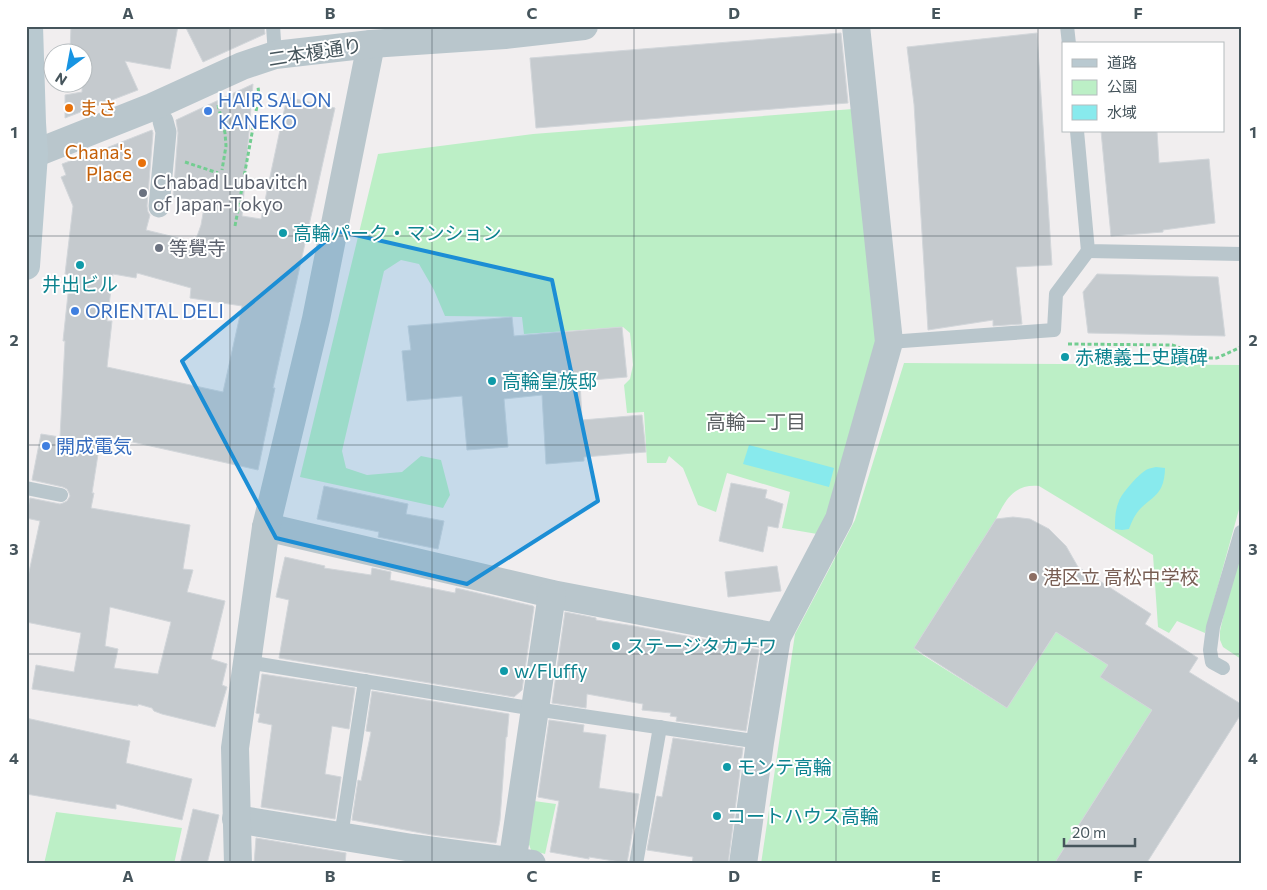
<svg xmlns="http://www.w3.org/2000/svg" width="1267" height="890" font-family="Commissioner,'Noto Sans JP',sans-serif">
<rect width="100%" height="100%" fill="#f1eeef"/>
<g fill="#bcefc6">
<path d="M853,109l31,231 -61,195 -41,-7 8,-36 -63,-19 -11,39 -18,-7 -15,-37 -14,-12 -3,7h-19l-3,-51 -17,1 -3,-28 6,-6 3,-14 -3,-32 -7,-6 -99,7 -2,-17 -77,-1 -11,-26 -15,-26 -18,-4 -17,11 -42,180 4,17 21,7 35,-3 19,-16 20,4 9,35 -7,13 -143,-31 78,-323 155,-20z"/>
<path d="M904,363l337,2v137l-36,131 -28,-12 -8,12 -11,-6 -5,-72 -114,-69c-25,-2 -33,13 -43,33l-82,129 7,6 86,54 49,-76 52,33 -7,12 51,33 -98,154h-293l34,-230 60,-114z"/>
<path d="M1241,549v110l-18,-12 -3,-7v-9l12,-53z"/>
<path d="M534,801l22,3 -11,50 -14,-4 -4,-11z"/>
<path d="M56,812l126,16 -8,36h-130z"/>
</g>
<g fill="#88eaed">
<path d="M749,445l85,23 -5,19 -86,-23z"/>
<path d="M1156,467l9,1c0,6 -1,14 -4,20 -4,8 -13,13 -20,20 -6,6 -9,13 -12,21l-7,1 -7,-1c0,-10 0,-19 4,-28 3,-8 21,-29 29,-32 2,-1 5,-1 8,-2z"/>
</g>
<g fill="#c5cace" stroke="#d2d6da" fill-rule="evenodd">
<path d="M71,26h107l-8,43 -45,-8 13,29 -73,28v-23l17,-3v-40h-12z"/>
<path d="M185,26h79l1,8 -62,28z"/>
<path d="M841,33l7,70 -312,25 -6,-70z"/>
<path d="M1037,33l15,232 -36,2 6,57 -29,2v-6l-65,10 -14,-226 -7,-57z"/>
<path d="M253,84l-11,132 19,3 26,-122 48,11 -62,280h2l-17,82 -157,-35 -9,58h2l-3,15 99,17 -7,44 10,1 -6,22 38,9 -14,58 16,5 -5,21 5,2 -12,40 -53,-13 -8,-3 -2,-3 -14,-4v2l-106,-17 4,-24 38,7 7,-39 -55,-11v-36l14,-65 -14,-3 4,-20 30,6 3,-1 4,-2 3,-5 -1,-3 -2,-4 -4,-2 -31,-7 9,-46 19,3 5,-96h-2l7,-66 -5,-1 8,-68 -12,-29 5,-2 -4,-11 19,-7v1l71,-28 1,3 -6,73 1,6 2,3 -4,15 49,12 6,-17 4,-23 -32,-5 5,-64 -2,-13zM137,273l54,15 -1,10 52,8 -19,86 -116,-25 5,-46h-5l6,-47 23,4zM110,607l61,15 -13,52 -44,-6 4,-19 -13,-3z"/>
<path d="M1101,131h56l2,32 50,-4 6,64 -52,7v2l-52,4z"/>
<path d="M1097,274l121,3 7,59 -137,-3 -5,-41z"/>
<path d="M512,317l2,19 108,-9 5,50 -47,4 2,39 60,-5 4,37 -62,5v4l-38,3 -4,-69 -38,4 4,48 -41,3 -5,-54 -55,5 -5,-50 9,-1 -3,-24z"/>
<path d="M731,483l36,7 -2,8 18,6 -5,24 -10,-2 -5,26 -44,-11z"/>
<path d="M324,486l84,18 -2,10 38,7 -6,28 -60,-12 1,-5 -62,-13z"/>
<path d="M1013,517l17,2 19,10 17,17 12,21 73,47 -6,10 53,34 -9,14 52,32v10l-95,150h-92l98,-154 -52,-33 8,-12 -52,-33 -49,76 -93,-60 82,-129z"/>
<path d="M285,557l40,9 -1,2 47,7 1,-7 19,4 -1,8 65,13 1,-5 77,18 1,1 -12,83 -8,7 -235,-39 10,-58 -13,-3z"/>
<path d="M777,566l4,25 -53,6 -3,-25z"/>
<path d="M565,612l31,6v2l38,6 125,24 -13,81 -70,-10 1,-4 -7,-1 1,-3 -29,-3 1,-6 -56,-10 -1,14 -34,-5z"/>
<path d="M262,674l93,14 -6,41 -17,-3 -7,48 16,3 -6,42 -74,-12 11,-82 -14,-3 2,-8 -4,-1z"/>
<path d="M372,691l137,23 -2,23h-1l-6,83 -4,23 -64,-8 -80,-15 6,-40 3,1 10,-49 -5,-1z"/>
<path d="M26,718l104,23 -4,22 66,16 -10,41 -66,-16v5l-90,-15z"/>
<path d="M549,720l35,5 -1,7 23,3 -7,53 40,6 -12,69 -38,-6v2l-39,-7 9,-51 -21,-4z"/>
<path d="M673,738l70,10 -15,116h-36l1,-7 -46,-7 10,-54 5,1z"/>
<path d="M193,809l26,6 -12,49h-27z"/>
<path d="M256,838l90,15 -1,11h-91z"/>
</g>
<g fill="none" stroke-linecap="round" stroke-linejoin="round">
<g stroke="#73cd91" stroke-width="3" stroke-dasharray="4 2.5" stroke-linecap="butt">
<path d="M218,105l7,28 1,13 -4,24"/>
<path d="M185,162l33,11"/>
<path d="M235,226l24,-131 -1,-8"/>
<path d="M1068,344l104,1 38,13h7l24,-11"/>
</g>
<g stroke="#b9c6cc" stroke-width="14">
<path d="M273,26l2,29"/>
<path d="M1067,26l2,18"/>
<path d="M1077,131l11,120 153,3"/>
<path d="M889,342l165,-12 2,-36 32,-43"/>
<path d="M26,488l35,7"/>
<path d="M247,662l288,47 225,33"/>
<path d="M1223,668l-11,-6 -2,-12 3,-23 28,-95"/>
<path d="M341,836l24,-155"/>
<path d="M636,864l24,-137"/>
</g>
<path stroke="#b9c6cc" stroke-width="21" d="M159,207l7,-75 -3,-11"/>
<g stroke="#b9c6cc" stroke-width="28">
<path d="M266,527l286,67 225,43"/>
<path d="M236,819l176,29 120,16"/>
<path d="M238,864l-3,-116 31,-221 50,-208 55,-275"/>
<path d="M512,864l40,-270"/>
<path d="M743,864l17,-122 17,-105 62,-118 50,-177 -33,-316"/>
</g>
<path stroke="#b9c6cc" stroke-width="28" d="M26,157l126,-50 90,-41 33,-11 96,-11 134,-9 79,-9"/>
<path stroke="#b9c9d0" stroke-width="28" d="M26,266l8,-112 -2,-31 -3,-97"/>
</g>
<path fill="#1c8ed5" fill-opacity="0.2" stroke="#1c8ed5" stroke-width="4" stroke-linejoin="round" d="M338,231l214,49 46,221 -131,83 -191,-46 -94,-177z"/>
<path fill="none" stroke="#46555c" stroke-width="1" stroke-opacity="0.55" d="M230,26v838M432,26v838M634,26v838M836,26v838M1038,26v838M26,236h1215M26,445h1215M26,654h1215"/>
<g fill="#e8710a" stroke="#fff" stroke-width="2">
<circle cx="69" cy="108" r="5"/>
<circle cx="142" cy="163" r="5"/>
</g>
<g fill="#3f7fe0" stroke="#fff" stroke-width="2">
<circle cx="208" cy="111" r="5"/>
<circle cx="75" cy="311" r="5"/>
<circle cx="46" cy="446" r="5"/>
</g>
<g fill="#6b7280" stroke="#fff" stroke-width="2">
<circle cx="143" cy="193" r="5"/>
<circle cx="159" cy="248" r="5"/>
</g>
<g fill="#0f9aa8" stroke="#fff" stroke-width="2">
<circle cx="283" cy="233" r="5"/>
<circle cx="80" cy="265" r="5"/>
<circle cx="1065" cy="357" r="5"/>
<circle cx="492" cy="381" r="5"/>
<circle cx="616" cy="646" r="5"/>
<circle cx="504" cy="671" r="5"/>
<circle cx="727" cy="767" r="5"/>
<circle cx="717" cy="816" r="5"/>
</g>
<circle fill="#8d6e63" stroke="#fff" stroke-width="2" cx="1033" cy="577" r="5"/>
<g text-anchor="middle" stroke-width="4" stroke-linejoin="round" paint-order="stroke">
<g font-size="19" fill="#46555c" stroke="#fff">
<text transform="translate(315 52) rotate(-9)" y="7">二本榎通り</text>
</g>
<g font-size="19" fill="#366cbe" stroke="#fff" text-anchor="start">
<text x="218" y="107">HAIR SALON<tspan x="218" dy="22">KANEKO</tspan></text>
<text x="85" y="318">ORIENTAL DELI</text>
<text x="56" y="453">開成電気</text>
</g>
<g font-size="19" fill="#c56008" stroke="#fff" text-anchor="start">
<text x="79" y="115">まさ</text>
<text x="132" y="159" text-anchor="end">Chana's<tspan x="132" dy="22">Place</tspan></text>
</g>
<g font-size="19" fill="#5b616d" stroke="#fff" text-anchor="start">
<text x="153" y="189">Chabad Lubavitch<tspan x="153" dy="22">of Japan-Tokyo</tspan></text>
<text x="169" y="255">等覺寺</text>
</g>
<g font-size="19" fill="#0d838f" stroke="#fff" text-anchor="start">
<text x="293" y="240">高輪パーク・マンション</text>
<text x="80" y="291" text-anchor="middle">井出ビル</text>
<text x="1075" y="364">赤穂義士史蹟碑</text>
<text x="502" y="388">高輪皇族邸</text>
<text x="626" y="653">ステージタカナワ</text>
<text x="514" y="678">w/Fluffy</text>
<text x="737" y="774">モンテ高輪</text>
<text x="727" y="823">コートハウス高輪</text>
</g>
<g font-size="19" fill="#785e54" stroke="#fff" text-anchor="start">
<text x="1043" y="584">港区立 高松中学校</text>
</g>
<g font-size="20" fill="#5b6063" stroke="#fff">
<text x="756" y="429">高輪一丁目</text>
</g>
</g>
<rect width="1267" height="890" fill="none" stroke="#ffffff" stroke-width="55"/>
<rect x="1062" y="42" width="162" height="90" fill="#ffffff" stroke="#b5bbbe"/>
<rect x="1072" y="59" width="25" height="8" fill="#b9c9d0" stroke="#b5bbbe"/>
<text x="1107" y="68" font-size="15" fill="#46555c">道路</text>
<rect x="1072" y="80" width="25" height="15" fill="#bcefc6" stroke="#b5bbbe"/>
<text x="1107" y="92" font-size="15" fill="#46555c">公園</text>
<rect x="1072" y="105" width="25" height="15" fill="#88eaed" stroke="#b5bbbe"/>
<text x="1107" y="118" font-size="15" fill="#46555c">水域</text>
<g transform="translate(68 68) rotate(212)"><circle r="24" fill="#ffffff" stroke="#b5bbbe"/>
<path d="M0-4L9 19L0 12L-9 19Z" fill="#1794e2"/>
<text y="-8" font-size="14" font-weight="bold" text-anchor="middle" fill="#46555c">N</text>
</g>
<path d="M1064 838v8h71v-8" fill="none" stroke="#46555c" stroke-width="2.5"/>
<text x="1072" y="838" font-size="15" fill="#46555c" stroke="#ffffff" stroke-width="4" paint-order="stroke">20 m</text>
<rect x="28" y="28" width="1212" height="834" fill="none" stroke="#46555c" stroke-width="2"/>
<g font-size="16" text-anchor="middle" font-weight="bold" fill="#46555c">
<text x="128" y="19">A</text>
<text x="330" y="19">B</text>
<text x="532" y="19">C</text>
<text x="734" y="19">D</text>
<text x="936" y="19">E</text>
<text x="1138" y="19">F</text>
<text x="14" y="138">1</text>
<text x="1253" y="138">1</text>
<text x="14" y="346">2</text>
<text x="1253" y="346">2</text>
<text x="14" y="555">3</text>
<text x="1253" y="555">3</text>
<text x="14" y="764">4</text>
<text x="1253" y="764">4</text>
<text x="128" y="882">A</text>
<text x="330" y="882">B</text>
<text x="532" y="882">C</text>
<text x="734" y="882">D</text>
<text x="936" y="882">E</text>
<text x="1138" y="882">F</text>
</g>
</svg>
